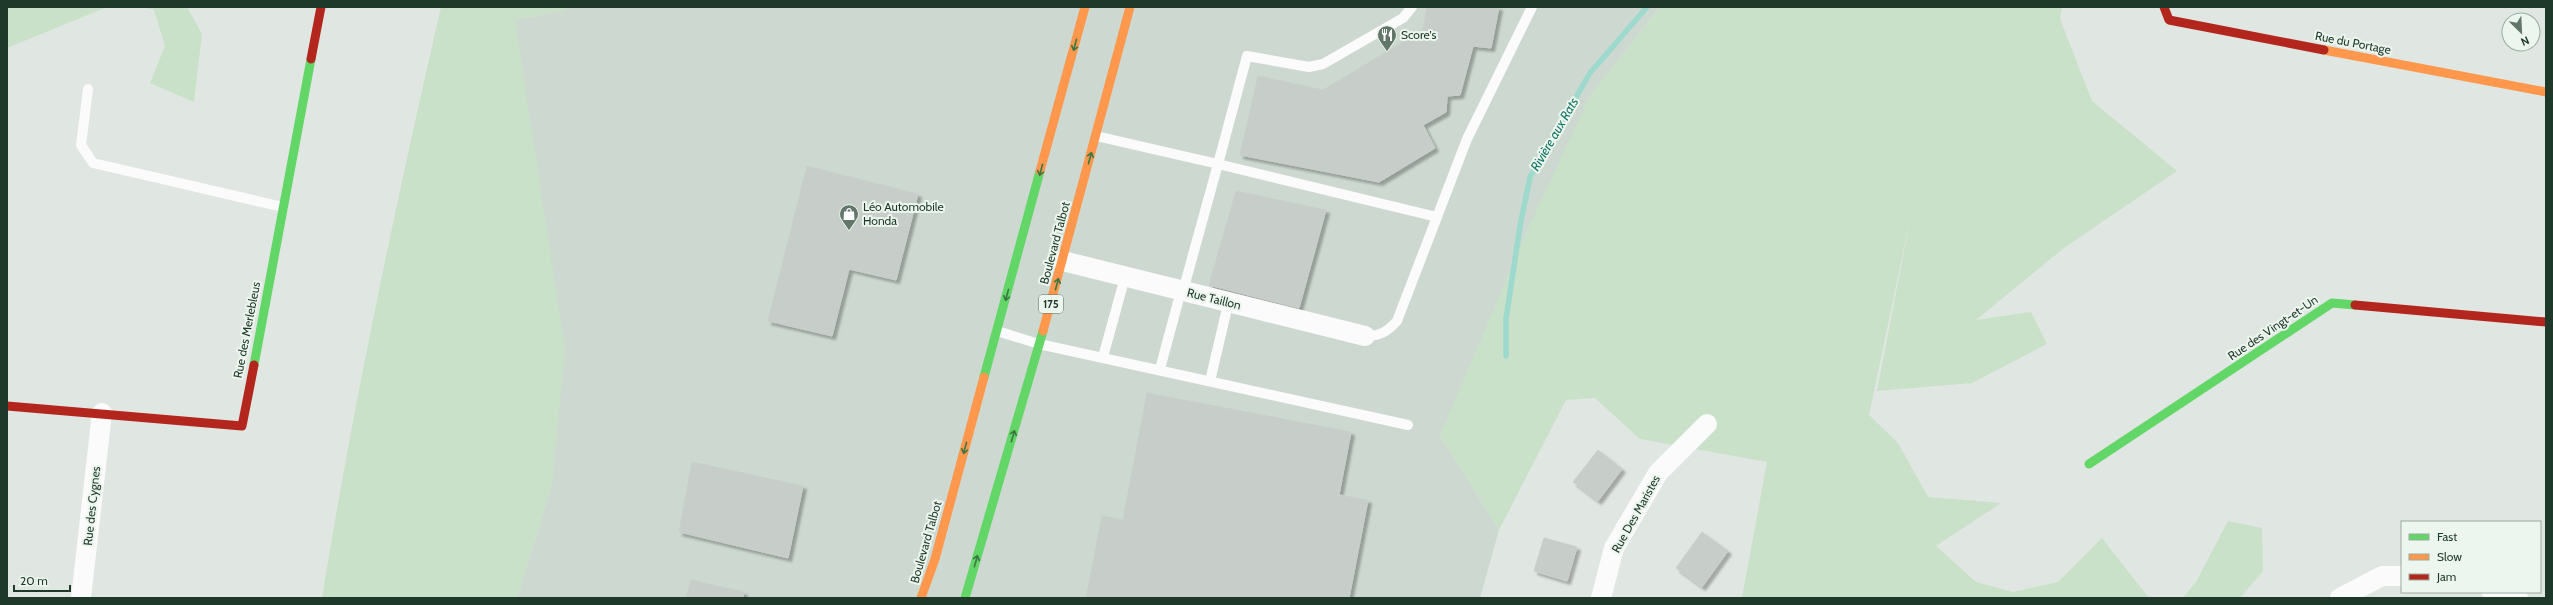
<svg xmlns="http://www.w3.org/2000/svg" width="2553" height="605" font-family="Cabin,sans-serif">
<defs>
<filter id="shadow"><feDropShadow dx="3.5" dy="3.5" stdDeviation="1" flood-color="#0004"/></filter>
</defs>
<rect width="100%" height="100%" fill="#e0e6e1"/>
<path fill="#cdd8d0" d="M567,7h1093l-70,89 -150,339 59,95 -19,68h-963l35,-114 -37,-464 51,-10z"/>
<g fill="#c9e1c8">
<path d="M7,7h100l-100,41z"/>
<path d="M144,7h43l15,27 -8,68 -44,-19 15,-37 -11,-36z"/>
<path d="M441,7h126l-1,3 -51,10 50,329 -13,135 -35,114h-195c32,-198 74,-395 119,-591z"/>
<path d="M1660,7h402l-2,12 32,82 85,70 -113,77 -88,72 55,-8 16,32 -75,39 -95,8 35,-181 -43,205 29,28 30,54 73,6 -65,43 40,36 37,10 45,-10 44,-44 47,60h-407l25,-136 -127,-23 -45,-41 -29,2 -67,130 -59,-95 90,-211 60,-128z"/>
<path d="M2228,521l34,7 1,43 -23,27h-57l13,-16z"/>
</g>
<g fill="none" stroke-linecap="round" stroke-linejoin="round">
<path stroke="#9dd9cd" stroke-width="5.5" d="M1506,356v-37l14,-93 10,-49 60,-104 57,-66"/>
</g>
<g fill="#c7cdc9" stroke="#c9cfca" filter="url(#shadow)">
<path d="M1427,7h72l-8,41 -18,-2 -13,49 -13,1 -1,16 -23,13 12,23 -56,34 -139,-27 18,-79 65,14 100,-60z"/>
<path d="M807,166l111,28 -22,86 -47,-11 -17,67 -64,-15z"/>
<path d="M1236,191l90,19 -27,98 -90,-23z"/>
<path d="M1147,393l204,39 -12,63 29,5 -19,98h-263l16,-82 21,4z"/>
<path d="M1598,450l24,19 -24,32 -25,-19z"/>
<path d="M692,462l111,24 -15,72 -109,-26z"/>
<path d="M1702,532l26,19 -26,36 -26,-19z"/>
<path d="M1544,538l33,9 -10,34 -33,-10z"/>
<path d="M691,580l53,12 -1,6h-57z"/>
</g>
<g fill="none" stroke-linecap="round" stroke-linejoin="round">
<g stroke="#fafbfa" stroke-width="10">
<path d="M88,89l-7,56 12,18 190,44"/>
<path d="M1096,136l122,28 29,-108 62,11 14,-3 80,-46 9,-11"/>
<path d="M1183,291l35,-127 219,53"/>
<path d="M997,331l42,13 369,81"/>
<path d="M1365,336c15,0 22,-4 32,-15l70,-182 65,-132"/>
<path d="M1103,357l19,-69"/>
<path d="M1160,369l18,-67"/>
<path d="M1210,381l16,-68"/>
</g>
<g stroke="#fafbfa" stroke-width="20">
<path d="M1063,261l302,75"/>
<path d="M2492,592l26,6"/>
<path d="M81,598l21,-185"/>
<path d="M1601,598l13,-50 44,-75 49,-49"/>
<path d="M2340,598l42,-22h20"/>
</g>
<g stroke="#63d668" stroke-width="9">
<path d="M254,365l57,-306"/>
<path d="M984,377l56,-206"/>
<path d="M2089,464l243,-161 23,2"/>
<path d="M965,598l78,-267"/>
</g>
<g stroke="#ff974d" stroke-width="9">
<path d="M2324,50l222,42"/>
<path d="M1040,171l45,-164"/>
<path d="M1043,331l87,-324"/>
<path d="M921,598l14,-39 49,-182"/>
</g>
<g stroke="#b3261e" stroke-width="9">
<path d="M2164,7l5,13 155,30"/>
<path d="M311,59l10,-52"/>
<path d="M2355,305l191,17"/>
<path d="M7,406l235,20 12,-61"/>
</g>
</g>
<defs><path id="oneway-shaft" d="M-6 0H5M1.5-3L5.5 0L1.5 3" fill="none" stroke-width="1.6" stroke-linecap="round" stroke-linejoin="round"/></defs>
<g stroke="#3a7842">
<use href="#oneway-shaft" transform="translate(1075 45) rotate(105)"/>
<use href="#oneway-shaft" transform="translate(1090 158) rotate(-75)"/>
<use href="#oneway-shaft" transform="translate(1041 170) rotate(105)"/>
<use href="#oneway-shaft" transform="translate(1057 284) rotate(-75)"/>
<use href="#oneway-shaft" transform="translate(1007 295) rotate(105)"/>
<use href="#oneway-shaft" transform="translate(1013 436) rotate(-74)"/>
<use href="#oneway-shaft" transform="translate(965 448) rotate(105)"/>
<use href="#oneway-shaft" transform="translate(976 561) rotate(-74)"/>
</g>
<defs>
<symbol id="restaurant-pin" viewBox="-11 -11 22 30"><path d="M0 17L-7.5 6A9.5 9.5 0 1 1 7.5 6Z" fill="#627669" stroke="#edf6ee"/><path d="M-5-6h1v4h1v-4h1v4h1v-4h1v5L-1.5 .5V6h-2V.5L-5-1ZM5-6V6H3V1.5H1.5Q1.5-4 5-6Z" fill="#fff"/></symbol>
<symbol id="shop-pin" viewBox="-11 -11 22 30"><path d="M0 17L-7.5 6A9.5 9.5 0 1 1 7.5 6Z" fill="#627669" stroke="#edf6ee"/><path d="M-5-2.5h2.3a2.7 3.5 0 0 1 5.4 0H5L5.5 6h-11ZM-1.5-2.5h3a1.5 2.3 0 0 0-3 0Z" fill="#fff"/></symbol>
</defs>
<g fill-rule="evenodd">
<use href="#restaurant-pin" x="1376" y="24" width="22" height="30"/>
<use href="#shop-pin" x="838" y="203" width="22" height="30"/>
</g>
<g text-anchor="middle" stroke-width="4" stroke-linejoin="round" paint-order="stroke">
<rect fill="#edf6ee" stroke="#5c7264" stroke-width="1" x="1039" y="295" width="24" height="18" rx="3"/>
<g font-size="11" font-weight="bold" fill="#1e3929">
<text x="1051" y="308">175</text>
</g>
<g font-size="12" fill="#1e3929" stroke="#edf6ee" text-anchor="start">
<text x="1401" y="39">Score's</text>
<text x="863" y="211">Léo Automobile<tspan x="863" dy="14">Honda</tspan></text>
</g>
<g font-size="12" fill="#1e3929" stroke="#edf6ee">
<text transform="translate(2353 43) rotate(11)" y="4">Rue du Portage</text>
<text transform="translate(1055 243) rotate(-75)" y="4">Boulevard Talbot</text>
<text transform="translate(1214 299) rotate(14)" y="4">Rue Taillon</text>
<text transform="translate(2273 328) rotate(-34)" y="4">Rue des Vingt-et-Un</text>
<text transform="translate(247 330) rotate(-79)" y="4">Rue des Merlebleus</text>
<text transform="translate(92 506) rotate(-84)" y="4">Rue des Cygnes</text>
<text transform="translate(1636 514) rotate(-61)" y="4">Rue Des Maristes</text>
<text transform="translate(926 542) rotate(-74)" y="4">Boulevard Talbot</text>
</g>
<g font-size="13" font-style="italic" fill="#167767" stroke="#edf6ee">
<text transform="translate(1554 134) rotate(-60)" y="5">Rivière aux Rats</text>
</g>
</g>
<rect width="2553" height="605" fill="none" stroke="#1e3929" stroke-width="16"/>
<rect x="2401" y="521" width="140" height="72" fill="#edf6ee" stroke="#9aaa9f"/>
<rect x="2409" y="534" width="20" height="6" fill="#63d668" stroke="#9aaa9f"/>
<text x="2437" y="541" font-size="12" fill="#1e3929">Fast</text>
<rect x="2409" y="554" width="20" height="6" fill="#ff974d" stroke="#9aaa9f"/>
<text x="2437" y="561" font-size="12" fill="#1e3929">Slow</text>
<rect x="2409" y="574" width="20" height="6" fill="#b3261e" stroke="#9aaa9f"/>
<text x="2437" y="581" font-size="12" fill="#1e3929">Jam</text>
<g transform="translate(2521 32) rotate(156)"><circle r="19" fill="#edf6ee" stroke="#9aaa9f"/>
<path d="M0-3L7 15L0 10L-7 15Z" fill="#627669"/>
<text y="-6" font-size="11" font-weight="bold" text-anchor="middle" fill="#1e3929">N</text>
</g>
<path d="M14 585v6h56v-6" fill="none" stroke="#1e3929" stroke-width="2"/>
<text x="20" y="585" font-size="12" fill="#1e3929" stroke="#edf6ee" stroke-width="3" paint-order="stroke">20 m</text>
</svg>
